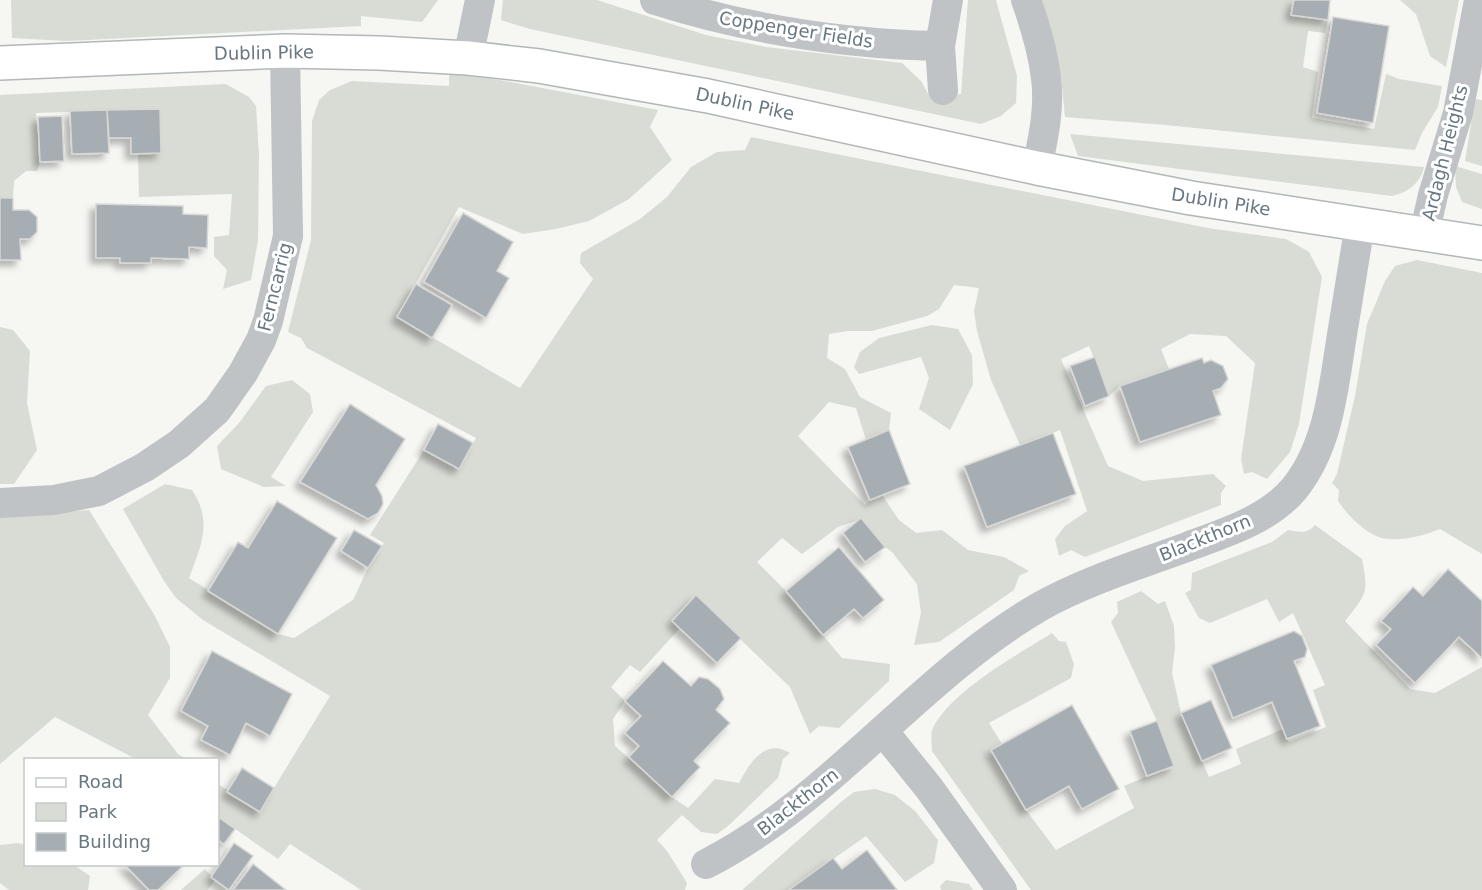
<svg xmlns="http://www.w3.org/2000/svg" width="1482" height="890" font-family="'DejaVu Sans',sans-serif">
<defs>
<filter id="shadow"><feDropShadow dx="-5.5" dy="5.5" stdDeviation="3" flood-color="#0004"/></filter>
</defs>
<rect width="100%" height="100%" fill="#f6f6f3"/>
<g fill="#d8dcd4">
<path d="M11,0h427l-16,22 -61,-6v10l-294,15 -55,-3z"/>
<path d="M503,0h94l109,35 60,12 136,16 19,18 10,18 30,-5 7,-94h28l21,76 -1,27 -15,13 -20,8 -451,-95 -29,-9z"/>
<path d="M1041,0h253l-2,15 36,5 -3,13 -17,-2 -5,36 15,5 -6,46 62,11 12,-55 13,5 43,7 -4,21 -16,26 -7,17 -249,-25 -101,-8 -4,-40z"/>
<path d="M1400,0h59l-13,67 -16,-11 -14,-42z"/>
<path d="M449,73l51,7 158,30 -8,17 22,33 -43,39 -40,22 -33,8 -33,5 -64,-27 -62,110 123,71 73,-109 -13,-16 1,-10 59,-34 27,-22 24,-30 26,-15 28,-2 6,-13 457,91 78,11 23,13 13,25 -23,147 -9,28 -23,27 -15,-7 -8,2 -3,-15 14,-96 -29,-27 -36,-2 -29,15 8,20 -49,17 -11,10 -20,-50 -28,13 47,107 35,15 70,-7 13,12 -5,7v12l-136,52 -14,-7 -12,6 -4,-17 10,-13 22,-15 -27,-81 -40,15 -29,-65 -14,-49 -3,-20 5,-23 -25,-3 -15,24 -12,7 -55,15h-24l-19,3 -2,24 18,11 15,28 31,16 -2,17 -23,10 -10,-32 -27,-6 -31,34 67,69 5,-5 12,-5 17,25 17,13 26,-3 26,20 36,7 25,14 -10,5 -5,14 -75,52 -25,3 7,-32 -4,-29 -25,-32 -7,-5 -23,-28 -24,8 -36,27 -20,-16 -25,24 29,29 56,67 48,6 -1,17 -50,47 -20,-2 -9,8 -20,-47 -95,-91 -23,24 8,8 -40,44 -10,-7 -19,22 14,14 -12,18 2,27 57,51 16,11 27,-29 24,4c10,-19 26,-46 51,-30l-7,6 -5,19 -50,48 -11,8 -16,-2 -19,-17 -25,25 10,11 20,32 -2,7h-324l-71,-46 -12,15 -60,-42v-33l42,27 70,-115 -127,-76 -27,-22 -12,-17 -41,-72 42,-25 27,6c21,31 9,56 -3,88l89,56 16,4 59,-38 15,-32 16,-25 -14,-8 54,-85 35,19 17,-31 -169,-90 -6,-10 -13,-6 23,-92 1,-119 7,-21 11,-10 22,-9 97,5z"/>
<path d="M226,84l23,13 7,9 3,49 -1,85 -7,40 -28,9 4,-19 -13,-14v-19l15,-2 3,-41 -93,3 -1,-43 23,-1 -2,-44 -123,4 4,49 -3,9h-11l-12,10 -1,17h-13v-103z"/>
<path d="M1475,99l7,1v66l-17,-5z"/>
<path d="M1070,134l354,33c-4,17 -16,25 -32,29l-314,-40z"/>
<path d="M1455,166l27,8v35l-20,-7 -6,-15z"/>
<path d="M1417,260l65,13v281l-42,-25c-18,7 -45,15 -64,7 -15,-7 -29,-22 -38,-35l1,-11 -7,-7 5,-9 18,-78 12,-72 18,-43 10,-15z"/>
<path d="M932,325l26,4 14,26 1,29 -23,46 -31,-21 10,-31 -8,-21 -62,17 -5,-7 6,-15 19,-14z"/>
<path d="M0,327l13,3 17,21 -3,52 10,47 -23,34h-14z"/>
<path d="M292,380l18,14 3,18 -42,65 15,9 -22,1 -43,-18 -4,-23 22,-23 27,-37z"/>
<path d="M89,510l66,106 15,31v31l-22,37 30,39 8,5h-50l-81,-42 -55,47v-248z"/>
<path d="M1315,525l47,34c7,35 4,35 -17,62l65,68 25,4 47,-26v223h-451l-99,-139c0,-7 -2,-17 1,-23 18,-37 84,-73 119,-95l7,8 7,1 8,22 -3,14 -82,45 13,21 -11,6 35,60 30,40 78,-42 -10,-22 50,-21 -17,-44 -46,-99 7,-9 -1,-11 24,-11 17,13 7,-3 9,25 1,22 -3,25 9,40 28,64 32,-13 -5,-15 47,-20 6,13 37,-15 -13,-37 12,-5 -32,-72 -14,9 -12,-23 -57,24 -11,-5 -14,-25 6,-3 1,-17 80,-31 16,-12c12,2 19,4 27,-5z"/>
<path d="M875,789l20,6 20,16 23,29 -4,23 -29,19 -39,-46 -77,54h-47l99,-88 13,-10z"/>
<path d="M18,843l7,2 1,19 48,1 16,11 -2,14h-79l-9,-7v-38z"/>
<path d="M205,869l10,11 -7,10h-27z"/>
<path d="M946,880l23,4 4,6h-32l-1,-4z"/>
</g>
<g fill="#a7aeb3" stroke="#d7d7d5" stroke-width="1.5" filter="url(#shadow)">
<path d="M1294,0h36l-2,20 -37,-5z"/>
<path d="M1333,17l56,9 -16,97 -56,-10z"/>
<path d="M160,109l1,44 -30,1v-16h-22l-2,-28z"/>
<path d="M107,110l2,43 -37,1 -2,-43z"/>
<path d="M62,116l2,45 -24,1 -2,-45z"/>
<path d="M0,198h13v12h16l8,7v15l-7,7h-10l1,21h-21z"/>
<path d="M96,204l87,2v8l25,1 -1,33 -18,-1v12l-38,-1v5h-31v-5h-24z"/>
<path d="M463,213l50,29 -16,29 12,7 -23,40 -62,-36z"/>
<path d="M416,284l36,21 -20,33 -35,-21z"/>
<path d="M1095,357l14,39 -24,10 -15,-40z"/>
<path d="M1202,358l2,5 7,-3 12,6 5,13 -7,9 -8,3 8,24 -81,27 -20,-56z"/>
<path d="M350,404l55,35 -29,46 6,11 1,8 -5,9 -10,6 -68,-37z"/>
<path d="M438,424l35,19 -14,26 -35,-19z"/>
<path d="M889,430l21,54 -40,16 -22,-53z"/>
<path d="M1053,433l23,61 -89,33 -23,-61z"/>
<path d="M277,501l60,37 -59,96 -70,-43 30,-49 10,6z"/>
<path d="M861,518l24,29 -20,15 -22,-29z"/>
<path d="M354,530l28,16 -14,22 -27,-17z"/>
<path d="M839,547l45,53 -21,18 -9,-9 -31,26 -37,-44z"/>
<path d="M1448,569l34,32v57l-23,-21 -44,46 -39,-38 15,-16 -10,-8 32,-34 10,9z"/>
<path d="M696,595l45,43 -24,25 -45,-42z"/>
<path d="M1294,631l8,5 5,13 -2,8 -11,4 26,65 -33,13 -15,-37 -39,16 -22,-53z"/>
<path d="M212,651l80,43 -22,42 -24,-13 -16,32 -29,-15 7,-14 -27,-15z"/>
<path d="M663,661l28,25 8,-9 9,2 12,10 4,10 -8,11 14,13 -36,38 6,6 -28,30 -43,-40 10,-11 -14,-13 16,-17 -16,-15z"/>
<path d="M1211,700l21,48 -30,13 -21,-48z"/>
<path d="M1072,705l47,84 -37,20 -13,-23 -43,24 -35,-60z"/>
<path d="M1157,721l17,45 -27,10 -17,-45z"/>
<path d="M242,768l32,20 -14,24 -33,-20z"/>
<path d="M218,817l17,12 -11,15 -6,-4z"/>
<path d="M234,843l19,13 -24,34 -18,-13z"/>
<path d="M867,850l30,40h-108l44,-32 9,11z"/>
<path d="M124,864h61l-27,26h-9z"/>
<path d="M253,864l33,26h-53z"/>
</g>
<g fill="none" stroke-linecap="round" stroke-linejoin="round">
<defs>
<path id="secondary" d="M0,63l285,-12 94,2 89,5 71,8 169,30 329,72 154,30 291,45"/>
</defs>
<use href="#secondary" stroke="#b2b7ba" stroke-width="36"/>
<g stroke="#bfc3c6" stroke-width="30">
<path d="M655,0c92,29 187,44 285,46"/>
<path d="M1026,0c9,25 17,52 20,78 4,30 -3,61 -9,90"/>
<path d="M468,58l12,-58"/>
<path d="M943,90l-3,-44 8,-46"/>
<path d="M1424,235l9,-40 25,-82 21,-113"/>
<path d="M0,503l54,-3 45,-9 46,-24 34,-23 38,-34 26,-37 18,-33 7,-19 20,-85 -3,-185"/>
<path d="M883,731l46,57 73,102"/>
<path d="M706,864c127,-65 212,-187 335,-258 45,-25 97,-41 146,-59 37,-14 81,-27 107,-58 34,-42 39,-97 47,-148 6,-39 13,-78 19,-117"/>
</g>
<use href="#secondary" stroke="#fff" stroke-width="33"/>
</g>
<g text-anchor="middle" stroke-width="6" stroke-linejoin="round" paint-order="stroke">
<g font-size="18" fill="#687781" stroke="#fff">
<text transform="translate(796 30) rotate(9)" y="6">Coppenger Fields</text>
<text transform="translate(264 53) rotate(-1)" y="6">Dublin Pike</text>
<text transform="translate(745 104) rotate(12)" y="6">Dublin Pike</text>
<text transform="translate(1445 153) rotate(-76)" y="6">Ardagh Heights</text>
<text transform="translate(1221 202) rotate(9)" y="6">Dublin Pike</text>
<text transform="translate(275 287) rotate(-76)" y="6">Ferncarrig</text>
<text transform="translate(1205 538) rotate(-22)" y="6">Blackthorn</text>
<text transform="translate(798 802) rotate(-38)" y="6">Blackthorn</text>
</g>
</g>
<rect x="24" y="758" width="195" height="108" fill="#ffffff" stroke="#c3c9cd" stroke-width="1.5"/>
<rect x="36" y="778" width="30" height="9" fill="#ffffff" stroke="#c3c9cd" stroke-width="1.5"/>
<text x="78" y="788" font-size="18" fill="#687781">Road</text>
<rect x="36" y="803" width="30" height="18" fill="#d8dcd4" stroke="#c3c9cd" stroke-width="1.5"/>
<text x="78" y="818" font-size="18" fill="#687781">Park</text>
<rect x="36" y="833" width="30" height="18" fill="#a7aeb3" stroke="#c3c9cd" stroke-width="1.5"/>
<text x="78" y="848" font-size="18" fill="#687781">Building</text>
</svg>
